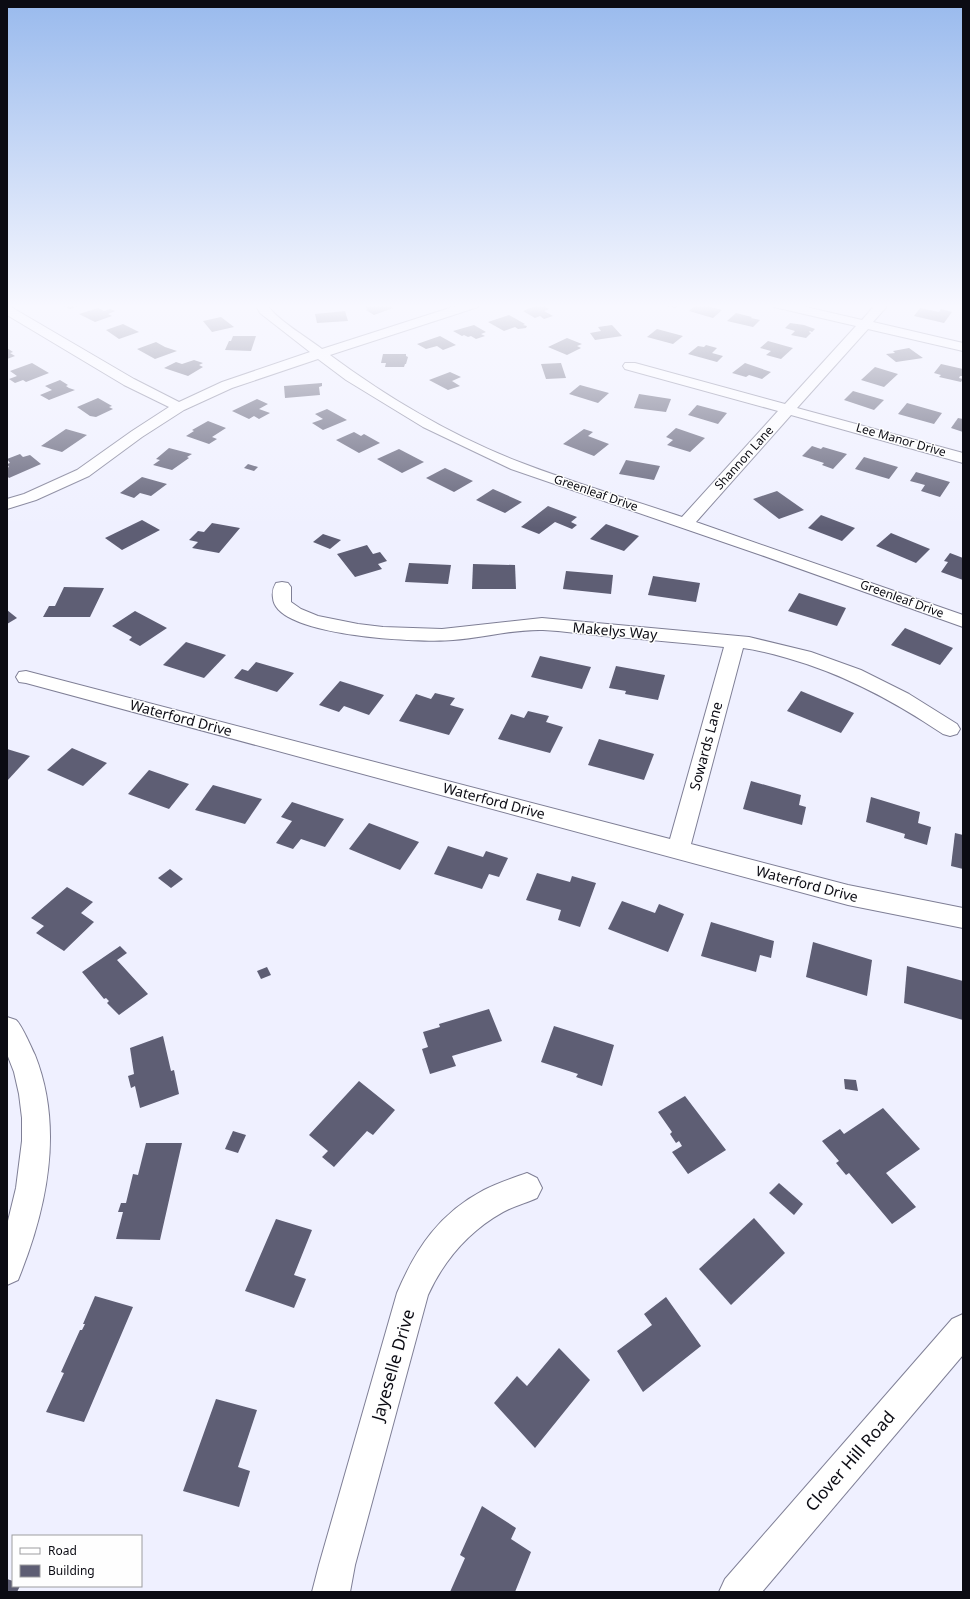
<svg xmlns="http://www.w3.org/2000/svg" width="970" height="1599" font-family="'Noto Sans',sans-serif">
<rect width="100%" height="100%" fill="#eff0ff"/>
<g fill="#5e5e74">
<path d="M60,304h24l-14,5z"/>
<path d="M364,304h22l7,4 -19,7 -8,-5 2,-1 -3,-2 3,-1z"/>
<path d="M540,304l9,5 -5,2 9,5 -9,3 -4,-3 -5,2 -12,-7z"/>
<path d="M657,304h23l-5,4z"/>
<path d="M696,305l10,1 16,4 -9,8 -24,-7z"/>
<path d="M98,308l6,3 6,-2 5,2 -7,3 4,2 -17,6 -16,-8z"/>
<path d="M920,308l19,4 2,-3 11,3 -8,11 -30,-7z"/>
<path d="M345,311l3,10 -31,2 -2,-9z"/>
<path d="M736,313l16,4 -1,1 9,2 -7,7 -26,-6z"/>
<path d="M509,315l16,9 -2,1 4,1 -1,2 -8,1 -3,-2 -11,4 -16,-9z"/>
<path d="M221,317l13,10 -22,5 -9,-11z"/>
<path d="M790,323l14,2 11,4 -3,3 -2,-1 -1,1 2,1 -5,5 -15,-3 4,-4 -10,-3z"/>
<path d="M123,324l16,8 -20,7 -13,-9z"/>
<path d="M474,325l12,7 -5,2 4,2 -9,3 -5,-3 -3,1 -4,-2 -2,1 -9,-5z"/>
<path d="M612,325l10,11 -27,4 -5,-7 11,-2 -3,-4z"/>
<path d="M657,329l26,7 -10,8 -26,-7z"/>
<path d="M233,336h23l-5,15 -26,-1 4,-9h2z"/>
<path d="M440,336l16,9 -13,5 -6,-4 -11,3 -9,-5z"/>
<path d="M567,338l15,6 -5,2 4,2 -14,7 -19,-8z"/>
<path d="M768,341l25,7 -12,11 -15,-4 5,-4 -11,-3z"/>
<path d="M156,342l9,5 12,4 -22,8 -18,-10z"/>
<path d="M706,345l11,3 -5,5 11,3 -6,6 -29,-8 10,-8 6,1z"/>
<path d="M7,348l6,4 -3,1 5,3 -8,3z"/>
<path d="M909,348l14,10 -27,4 -10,-8 9,-1 -2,-2z"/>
<path d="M383,354h23v2l2,1 -2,7h-1l-1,3h-19l1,-4h-5z"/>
<path d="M194,360l9,3 -4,2 4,2 -15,9 -24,-8 12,-6 6,2z"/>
<path d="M32,363l17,10 -23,9 -3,-2 -8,3 -6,-4 8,-3 -7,-5z"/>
<path d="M561,363l5,15 -20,1 -5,-15z"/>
<path d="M745,363l26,9 -9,7 -13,-4 -3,2 -14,-4z"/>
<path d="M941,364l22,5v7h-3l-1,2 4,1 -2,3 -22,-5 2,-2 -7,-2z"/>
<path d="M875,367l23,7 -14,13 -23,-7z"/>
<path d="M450,372l11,5 -9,4 8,5 -12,4 -19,-10z"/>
<path d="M60,380l8,5 -2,1 3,2 6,2 -26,10 -9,-5 12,-5 -7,-4z"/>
<path d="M322,383v3l-3,1 1,8 -35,3 -1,-12z"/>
<path d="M580,385l29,8 -11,10 -29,-9z"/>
<path d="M853,391l31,9 -10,10 -30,-10z"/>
<path d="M639,394l32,5 -5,13 -32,-4z"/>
<path d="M98,398l14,8 -3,1 4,2 -17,8 -6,-1 -13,-9z"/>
<path d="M257,399l11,5 -9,5 11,4 -11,6 -5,-3 -5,3 -17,-8z"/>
<path d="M907,403l35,10 -8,11 -36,-10z"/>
<path d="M697,405l30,8 -9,11 -30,-9z"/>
<path d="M327,409l20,11 -24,10 -11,-7 11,-4 -8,-5z"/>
<path d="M958,418l5,1v13l-12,-4z"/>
<path d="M208,421l18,7 -14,9 5,2 -8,5 -23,-8 8,-5 -2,-1z"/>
<path d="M676,428l29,10 -15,14 -23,-7 6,-5 -7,-3z"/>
<path d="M66,429l21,6 -25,17 -21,-6z"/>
<path d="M584,429l9,3 -5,4 21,8 -15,12 -31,-12z"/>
<path d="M354,432l7,4 3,-2 16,9 -21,10 -23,-13z"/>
<path d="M812,446l9,3 2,-2 24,7 -14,15 -11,-4 2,-2 -22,-7z"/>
<path d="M169,448l23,6 -5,3 2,1 -17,12 -19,-5 7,-5 -4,-1z"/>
<path d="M399,449l25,13 -22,11 -25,-14z"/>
<path d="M20,454l3,3 7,-2 11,9 -32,14 -2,-2v-8l2,-1 -2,-3 3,-1 -3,-4z"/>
<path d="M864,457l34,10 -9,12 -34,-10z"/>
<path d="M626,460l34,6 -6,14 -35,-6z"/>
<path d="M248,464l10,3 -4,4 -10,-3z"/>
<path d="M445,468l28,13 -19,11 -28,-14z"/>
<path d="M916,472l34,10 -10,15 -19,-6 4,-6 -15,-4z"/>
<path d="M142,477l25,7 -16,12 -11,-3 -6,5 -14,-5z"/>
<path d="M493,489l29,13 -17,11 -29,-13z"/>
<path d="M777,491l27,19 -25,9 -26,-20z"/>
<path d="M548,506l29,11 -6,5 6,3 -5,4 -17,-7 -16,12 -18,-7z"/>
<path d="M821,515l34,13 -13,13 -34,-13z"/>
<path d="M142,520l18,10 -38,20 -17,-12z"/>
<path d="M212,523l28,5 -21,25 -27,-5 6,-6 -9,-2 9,-9 6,1z"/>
<path d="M606,524l33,12 -15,15 -34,-12z"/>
<path d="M891,533l39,16 -14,14 -40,-17z"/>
<path d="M323,534l18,6 -11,9 -17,-7z"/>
<path d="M367,545l6,9 7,-2 7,9 -9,3 4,5 -27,8 -18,-23z"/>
<path d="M950,553l13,5v22l-22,-8 7,-10 -4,-1z"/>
<path d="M409,563l42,2 -3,19 -43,-2z"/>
<path d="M473,564l42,1 1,24h-44z"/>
<path d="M566,571l47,4 -2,19 -48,-5z"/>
<path d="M653,576l47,7 -4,19 -48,-7z"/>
<path d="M64,587l40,1 -14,29h-47l6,-11h6z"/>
<path d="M799,593l47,15 -9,18 -49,-15z"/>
<path d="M7,610l10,8 -10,6z"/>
<path d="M135,611l32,17 -27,18 -11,-6 3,-3 -20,-11z"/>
<path d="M905,628l48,20 -13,17 -49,-20z"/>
<path d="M186,642l40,13 -22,23 -41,-13z"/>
<path d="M540,656l51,11 -9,22 -51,-12z"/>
<path d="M256,662l38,11 -17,19 -43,-14 8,-9 6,2z"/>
<path d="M616,666l49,9 -7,25 -33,-6 1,-3 -17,-3z"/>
<path d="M340,681l44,14 -15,20 -25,-9 -5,6 -20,-7z"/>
<path d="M801,691l53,22 -13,20 -54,-22z"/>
<path d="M435,693l20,5 -5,7 14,4 -15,26 -50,-14 17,-27 15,5z"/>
<path d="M528,711l21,5 -3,6 17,5 -13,26 -52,-14 13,-25 13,4z"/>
<path d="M599,739l55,15 -10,26 -56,-15z"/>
<path d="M72,748l35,15 -24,23 -36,-16z"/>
<path d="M7,749l23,7 -23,25z"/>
<path d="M149,770l40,14 -20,25 -41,-15z"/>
<path d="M751,781l50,14 -2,10 7,2 -4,18 -59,-16z"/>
<path d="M213,785l49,14 -17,25 -50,-14z"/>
<path d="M871,797l49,15 -2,11 13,4 -4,18 -23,-7 1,-4 -39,-12z"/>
<path d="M292,802l52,17 -19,28 -24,-8 -8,10 -17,-6 16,-22 -11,-4z"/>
<path d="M369,823l50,19 -19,28 -51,-21z"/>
<path d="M955,833l8,2v34l-12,-3z"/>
<path d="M448,846l35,11 3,-6 22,7 -9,19 -10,-3 -7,15 -48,-15z"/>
<path d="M170,869l13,10 -12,9 -13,-10z"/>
<path d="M537,873l33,9 2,-6 24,7 -16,44 -22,-7 3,-10 -35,-10z"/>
<path d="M67,887l26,15 -12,11 13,9 -30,29 -28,-18 8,-7 -13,-8z"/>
<path d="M622,901l33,12 4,-9 25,10 -16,38 -60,-23z"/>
<path d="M711,922l63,19 -3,17 -11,-3 -4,17 -55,-16z"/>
<path d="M813,942l59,18 -5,36 -61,-19z"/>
<path d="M120,946l7,7 -10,7 31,34 -29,21 -12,-12 2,-2 -3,-3 -2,1 -22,-27z"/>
<path d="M907,966l56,15v39l-59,-17z"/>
<path d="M267,967l4,8 -10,4 -4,-8z"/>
<path d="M489,1009l13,32 -50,15 4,10 -26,8 -8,-25 6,-2 -5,-15 17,-5 -1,-3z"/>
<path d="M554,1026l60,19 -12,41 -26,-9 2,-3 -37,-12z"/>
<path d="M163,1036l8,35 3,-1 5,24 -39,14 -5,-22 -4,2 -3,-12 6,-2 -4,-26z"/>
<path d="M844,1079l12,1 2,11 -13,-2z"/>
<path d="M359,1081l36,29 -22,25 -6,-4 -33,36 -12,-10 6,-6 -19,-16z"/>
<path d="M685,1096l41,54 -38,24 -16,-22 10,-6 -3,-5 -3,2 -6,-9 2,-2 -14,-20z"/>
<path d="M883,1108l37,41 -34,24 30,34 -24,17 -43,-51 -3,2 -10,-12 3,-2 -17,-20 18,-12 4,5z"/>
<path d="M233,1131l13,4 -8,18 -13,-4z"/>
<path d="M146,1143h36l-22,97 -44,-1 7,-27h-5l3,-9h5l7,-29 5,1z"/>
<path d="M779,1183l24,21 -9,11 -25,-22z"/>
<path d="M754,1218l31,35 -54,52 -32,-36z"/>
<path d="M276,1219l36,11 -18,45 12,4 -12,29 -49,-17z"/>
<path d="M95,1296l38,11 -49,115 -38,-10 18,-39 -3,-1 19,-42h2l3,-6h-2z"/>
<path d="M666,1297l35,49 -58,46 -26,-41 35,-26 -8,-11z"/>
<path d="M559,1348l31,32 -55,68 -41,-45 23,-27 10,10z"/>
<path d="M216,1399l41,11 -19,57 12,4 -11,36 -56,-16z"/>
<path d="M482,1506l34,22 -5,11 20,13 -16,40h-65l15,-34 -5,-3z"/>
<path d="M7,1579l6,2v5h7l-3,6h-10z"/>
</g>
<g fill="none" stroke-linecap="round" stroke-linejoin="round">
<defs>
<g id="minor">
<path d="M255,304h12c7,14 41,34 55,45l140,-45h18l-2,3 -148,48c58,43 124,82 192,108 52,20 107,36 160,54l96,-106 -153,-42 -2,-3 2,-3h10l150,41 71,-78 -82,-19 -2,-3h21l69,16 14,-16h13l-16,18 90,21v8l-95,-22 -71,79 166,45v10l-172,-48 -95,107 267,93v12l-202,-72 -250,-86 -88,-42 -77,-47 -28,-21 -86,29 -48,22 -42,27 -53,39 -53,24 -29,9v-10l17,-5 53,-24 55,-39 37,-24 -45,-22 -117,-70v-9l4,1 123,72 45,23 43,-20 88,-30 -50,-39z"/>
<path d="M282,582l6,1 3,4v15l10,7 17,7 40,8 25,3 59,2 100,-11 207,19 62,15 50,18 48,24 48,30 3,5 -3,5 -7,2 -7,-2c-49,-33 -99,-60 -156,-76 -14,-4 -29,-8 -44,-10l-52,196 157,41 115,23v20l-115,-23 -822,-222 -7,-1 -3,-5 3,-5 7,-1 644,168 54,-192c-40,-4 -80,-8 -120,-11 -20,-2 -41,-5 -61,-6 -30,-1 -60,8 -90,10 -30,3 -178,-3 -180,-42 -1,-6 0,-10 3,-15z"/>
<path d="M7,1017c3,1 6,2 9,3 6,5 15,27 19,35 29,73 12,154 -17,225l-11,5v-60l9,-37 6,-47v-23l-3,-24 -5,-22 -7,-18z"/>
<path d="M527,1173l10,5 5,10 -5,10c-11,5 -23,8 -34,14 -34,19 -59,48 -75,83l-73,270 -5,27h-38l7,-27 78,-272c19,-45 43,-80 87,-103 13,-7 29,-12 43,-17z"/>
</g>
<path id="tertiary" d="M963,1314v41l-201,237h-43l6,-13 227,-260z"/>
</defs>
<use href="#minor" stroke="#7f7f96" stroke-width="2"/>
<use href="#tertiary" stroke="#7f7f96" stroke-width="2"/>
<use href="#minor" fill="#fff" fill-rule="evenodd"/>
<use href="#tertiary" fill="#fff" fill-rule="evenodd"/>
</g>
<linearGradient id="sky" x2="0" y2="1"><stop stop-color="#99baed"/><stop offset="0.58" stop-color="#f8f8ff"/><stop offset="1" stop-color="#f8f8ff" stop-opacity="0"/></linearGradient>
<rect width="970" height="528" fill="url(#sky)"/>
<g text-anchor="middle" stroke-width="3" stroke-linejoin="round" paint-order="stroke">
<g font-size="12" fill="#0b0b13" stroke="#fefefe">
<text transform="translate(901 440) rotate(16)" y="4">Lee Manor Drive</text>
<text transform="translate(744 458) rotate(-48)" y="4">Shannon Lane</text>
<text transform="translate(596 493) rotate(19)" y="4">Greenleaf Drive</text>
<text transform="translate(902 599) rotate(20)" y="4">Greenleaf Drive</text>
</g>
<g font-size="14" fill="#0b0b13" stroke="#fefefe">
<text transform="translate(615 631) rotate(5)" y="5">Makelys Way</text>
<text transform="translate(181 718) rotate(15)" y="5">Waterford Drive</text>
<text transform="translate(706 746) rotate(-75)" y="5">Sowards Lane</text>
<text transform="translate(494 801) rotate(15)" y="5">Waterford Drive</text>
<text transform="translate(807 884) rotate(15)" y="5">Waterford Drive</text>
</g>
<g font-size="17" fill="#0b0b13" stroke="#fefefe">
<text transform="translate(393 1365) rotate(-74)" y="6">Jayeselle Drive</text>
<text transform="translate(850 1461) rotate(-49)" y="6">Clover Hill Road</text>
</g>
</g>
<rect width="970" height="1599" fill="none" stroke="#0b0b13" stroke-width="16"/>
<rect x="12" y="1535" width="130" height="52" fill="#fefefe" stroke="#9d9da0"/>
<rect x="20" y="1548" width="20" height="6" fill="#ffffff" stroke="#9d9da0"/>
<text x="48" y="1555" font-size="12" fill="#0b0b13">Road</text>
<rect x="20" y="1565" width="20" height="12" fill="#5e5e74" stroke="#9d9da0"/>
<text x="48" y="1575" font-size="12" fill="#0b0b13">Building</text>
</svg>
